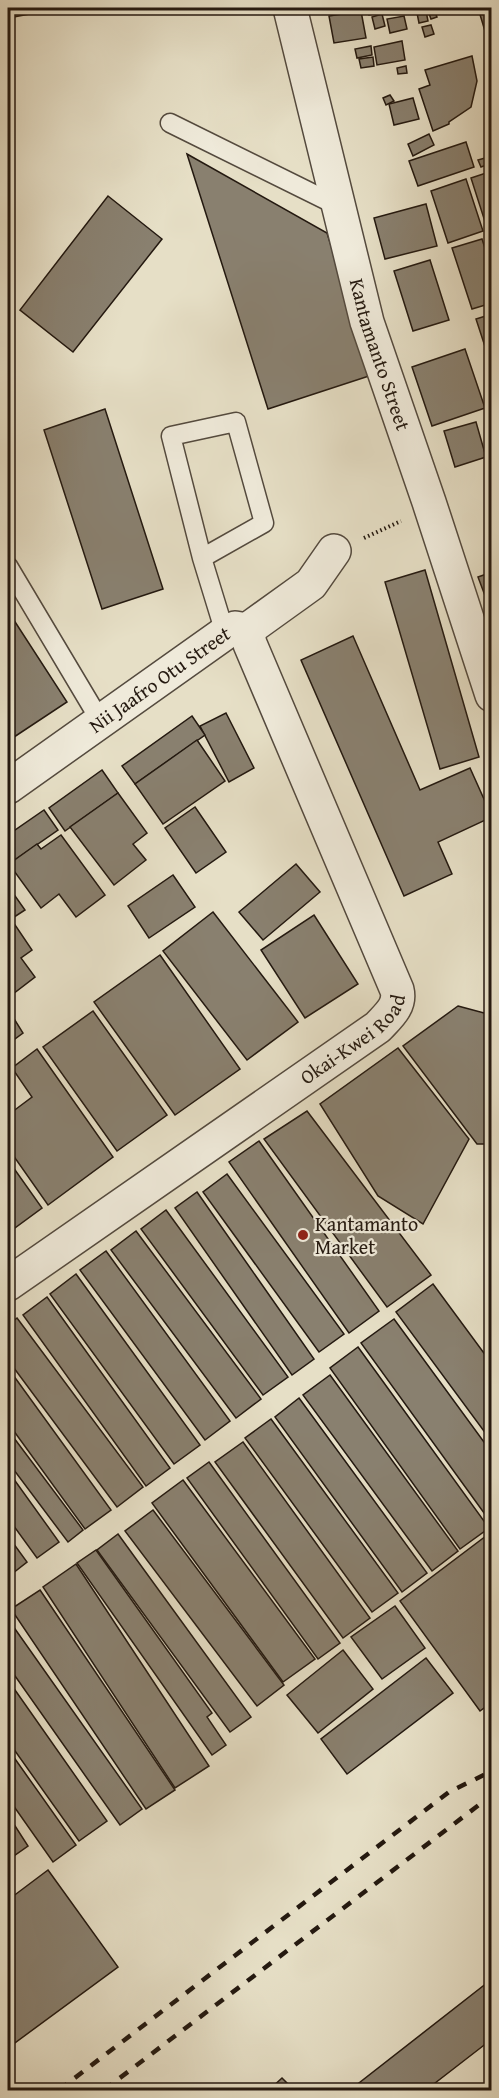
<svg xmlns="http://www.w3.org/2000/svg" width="499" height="2098" font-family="'Gentium Book Plus',serif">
<rect width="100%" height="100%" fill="#e6dfc6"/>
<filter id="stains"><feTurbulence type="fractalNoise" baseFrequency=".00333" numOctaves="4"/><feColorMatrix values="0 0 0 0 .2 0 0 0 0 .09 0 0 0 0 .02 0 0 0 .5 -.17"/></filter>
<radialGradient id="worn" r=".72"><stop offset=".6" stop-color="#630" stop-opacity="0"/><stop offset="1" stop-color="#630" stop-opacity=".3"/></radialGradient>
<g fill="#89806f" stroke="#241910" stroke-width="1.5">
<path d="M8,8h47l1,1 -48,9z"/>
<path d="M368,8h12l1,5 -12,2z"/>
<path d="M478,8h14v21l-7,2z"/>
<path d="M434,9l3,8 -6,2 -3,-8z"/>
<path d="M361,11l5,27 -32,5 -5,-27z"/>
<path d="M426,11l2,10 -9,2 -2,-10z"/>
<path d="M382,14l3,12 -10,3 -3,-12z"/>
<path d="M404,16l3,13 -17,4 -3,-14z"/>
<path d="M431,25l3,9 -9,3 -3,-10z"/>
<path d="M402,41l3,19 -28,5 -3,-18z"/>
<path d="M371,46l1,9 -15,3 -2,-9z"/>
<path d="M472,56l5,25 -6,26 -22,15v2l-16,7 -14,-42 11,-4 -5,-15z"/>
<path d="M373,57l1,9 -13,2 -2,-9z"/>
<path d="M406,66l1,7 -9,1 -1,-6z"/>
<path d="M390,95l4,6 -8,4 -3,-7z"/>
<path d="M413,98l6,21 -25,6 -5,-21z"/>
<path d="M429,134l5,11 -21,11 -5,-12z"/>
<path d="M466,142l8,25 -56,19 -9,-25z"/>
<path d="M187,154l140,79 45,142 -104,34z"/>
<path d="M492,156v7l-11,4 -3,-7z"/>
<path d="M492,171v56l-5,1 -16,-50z"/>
<path d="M466,179l17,52 -35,12 -17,-52z"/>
<path d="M108,196l54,43 -89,113 -53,-42z"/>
<path d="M426,204l11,42 -52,13 -11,-41z"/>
<path d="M482,239l10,31v33l-20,6 -20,-61z"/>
<path d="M430,260l19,60 -36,11 -19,-60z"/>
<path d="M492,314v54l-16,-49z"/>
<path d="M465,349l20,59 -53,18 -20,-59z"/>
<path d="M105,409l58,180 -61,20 -58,-179z"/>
<path d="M476,422l10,35 -31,10 -11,-36z"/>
<path d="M425,570l54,187 -39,12 -55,-187z"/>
<path d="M492,572v36l-2,1 -12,-32z"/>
<path d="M8,611l59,91 -59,39z"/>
<path d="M353,636l67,154 50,-22 22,49 -54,25 14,32 -48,22 -103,-236z"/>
<path d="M226,713l28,55 -25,14 -29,-56z"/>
<path d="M192,716l13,19 -70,49 -13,-18z"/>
<path d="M197,740l28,41 -62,43 -28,-40z"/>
<path d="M102,770l16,23 -53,38 -16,-23z"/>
<path d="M118,793l29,40 -14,11 13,16 -32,25 -44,-58z"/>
<path d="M195,807l31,45 -30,21 -31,-45z"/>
<path d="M44,810l14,20 -49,34 -1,-29z"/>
<path d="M61,835l44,60 -29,22 -17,-23 -18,14 -32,-44 28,-20 4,5z"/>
<path d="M296,864l24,28 -57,48 -24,-28z"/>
<path d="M173,875l22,32 -46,31 -21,-32z"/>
<path d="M8,886l17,24 -14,9 21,31 -11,8 14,19 -26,20z"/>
<path d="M213,912l85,110 -51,38 -84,-109z"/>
<path d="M314,915l44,69 -53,34 -44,-68z"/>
<path d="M160,955l80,114 -65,46 -81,-113z"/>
<path d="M458,1006l26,7 8,-1v132h-15l-74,-98z"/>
<path d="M8,1009l15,24 -15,11z"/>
<path d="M93,1011l74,104 -50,36 -74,-104z"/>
<path d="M398,1048l71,91 -46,85 -45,-28 -58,-92z"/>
<path d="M37,1049l76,108 -65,48 -40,-57v-33l24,-18 -20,-29z"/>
<path d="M307,1111l124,164 -44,32 -123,-168z"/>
<path d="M259,1141l120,170 -30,22 -120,-171z"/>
<path d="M8,1160l34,48 -34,25z"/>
<path d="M227,1174l117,160 -25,18 -116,-160z"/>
<path d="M197,1192l117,167 -22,16 -117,-167z"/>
<path d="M166,1210l122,167 -25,18 -122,-166z"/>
<path d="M136,1231l125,168 -25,19 -125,-168z"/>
<path d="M106,1251l124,170 -25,19 -125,-170z"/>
<path d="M76,1274l124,171 -26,19 -124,-170z"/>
<path d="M433,1284l59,80v78l-96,-130z"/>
<path d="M47,1297l123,171 -24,18 -123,-171z"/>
<path d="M17,1318l126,169 -26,20 -109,-147v-35z"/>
<path d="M394,1319l98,134v71l-131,-181z"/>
<path d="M358,1347l131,181 -29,21 -130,-181z"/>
<path d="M8,1368l103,142 -26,19 -77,-106z"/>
<path d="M330,1375l128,176 -26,20 -129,-176z"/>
<path d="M299,1398l128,175 -25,19 -127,-175z"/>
<path d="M271,1419l127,174 -26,19 -127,-174z"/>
<path d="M8,1430l75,100 -15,12 -60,-80z"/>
<path d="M243,1442l127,176 -27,20 -128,-176z"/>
<path d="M209,1462l131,181 -22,16 -131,-181z"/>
<path d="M8,1471l51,71 -22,16 -29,-40z"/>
<path d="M183,1480l132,179 -32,23 -131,-179z"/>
<path d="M153,1510l131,175 -27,21 -132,-175z"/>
<path d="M118,1534l133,183 -21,15 -133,-182z"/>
<path d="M8,1536l19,26 -19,15z"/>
<path d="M486,1536l6,7v159l-12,9 -80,-110z"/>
<path d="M96,1550l116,163 -5,4 19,28 -14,10 -135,-192z"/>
<path d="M76,1564l133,202 -34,22 -132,-201z"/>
<path d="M40,1590l135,200 -29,19 -135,-200z"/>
<path d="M395,1606l30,42 -43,31 -31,-42z"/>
<path d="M8,1619l134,190 -22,16 -112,-159z"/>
<path d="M343,1650l30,39 -55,44 -31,-38z"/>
<path d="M426,1658l27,35 -106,81 -26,-35z"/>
<path d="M8,1680l99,141 -28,20 -71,-100z"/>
<path d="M8,1749l68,96 -23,17 -45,-64z"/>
<path d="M8,1815l20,31 -20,14z"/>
<path d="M48,1870l70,97 -110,81v-148z"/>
<path d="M492,1979v60l-66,51h-76z"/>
<path d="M282,2078l12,12h-25z"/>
</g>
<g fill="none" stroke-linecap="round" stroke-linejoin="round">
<defs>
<g id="service">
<path d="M170,123l170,84"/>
<path d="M202,558l62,-35 -28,-101 -65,14 31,122 23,75"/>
<path d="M8,566l93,156"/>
</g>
<g id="minor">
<path id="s1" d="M290,8l77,314 62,180 63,193"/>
<path id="s2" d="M8,787l217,-154 10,-5 12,2 64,-46 23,-33"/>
<path id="s3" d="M8,1284l370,-257c10,-11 23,-21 19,-37l-147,-346 -3,-14"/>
</g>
</defs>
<use href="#service" stroke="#544a3e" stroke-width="21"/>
<use href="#minor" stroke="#544a3e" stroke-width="36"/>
<path stroke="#241910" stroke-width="4" stroke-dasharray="1.5 3" stroke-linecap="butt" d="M364,538l37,-17"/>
<use href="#service" stroke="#efeada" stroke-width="18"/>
<use href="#minor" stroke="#efeada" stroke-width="33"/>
<g stroke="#241910" stroke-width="4.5" stroke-dasharray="10 10" stroke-linecap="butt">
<path d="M59,2090l390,-298 43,-21"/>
<path d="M104,2090l388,-295"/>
</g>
</g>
<circle fill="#8f2418" stroke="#efeada" stroke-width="2" cx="303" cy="1235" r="6"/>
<g text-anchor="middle" stroke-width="4.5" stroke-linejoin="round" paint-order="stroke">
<g font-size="20" fill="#241910" stroke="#efeada">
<text dy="7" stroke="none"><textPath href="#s1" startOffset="358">Kantamanto Street</textPath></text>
<text dy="7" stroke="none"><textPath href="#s2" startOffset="186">Nii Jaafro Otu Street</textPath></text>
<text dy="7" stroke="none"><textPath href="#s3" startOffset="424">Okai-Kwei Road</textPath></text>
</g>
<g font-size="20" fill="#241910" stroke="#efeada" text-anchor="start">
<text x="315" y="1231">Kantamanto<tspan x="315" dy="23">Market</tspan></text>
</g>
</g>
<rect width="499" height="2098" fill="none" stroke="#e6dfc6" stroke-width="30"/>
<rect x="9" y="9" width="481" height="2080" fill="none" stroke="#241910" stroke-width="3"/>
<rect x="15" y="15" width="469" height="2068" fill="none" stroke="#241910" stroke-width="1.5"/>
<rect width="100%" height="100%" filter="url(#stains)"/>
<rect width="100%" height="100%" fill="url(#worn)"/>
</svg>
